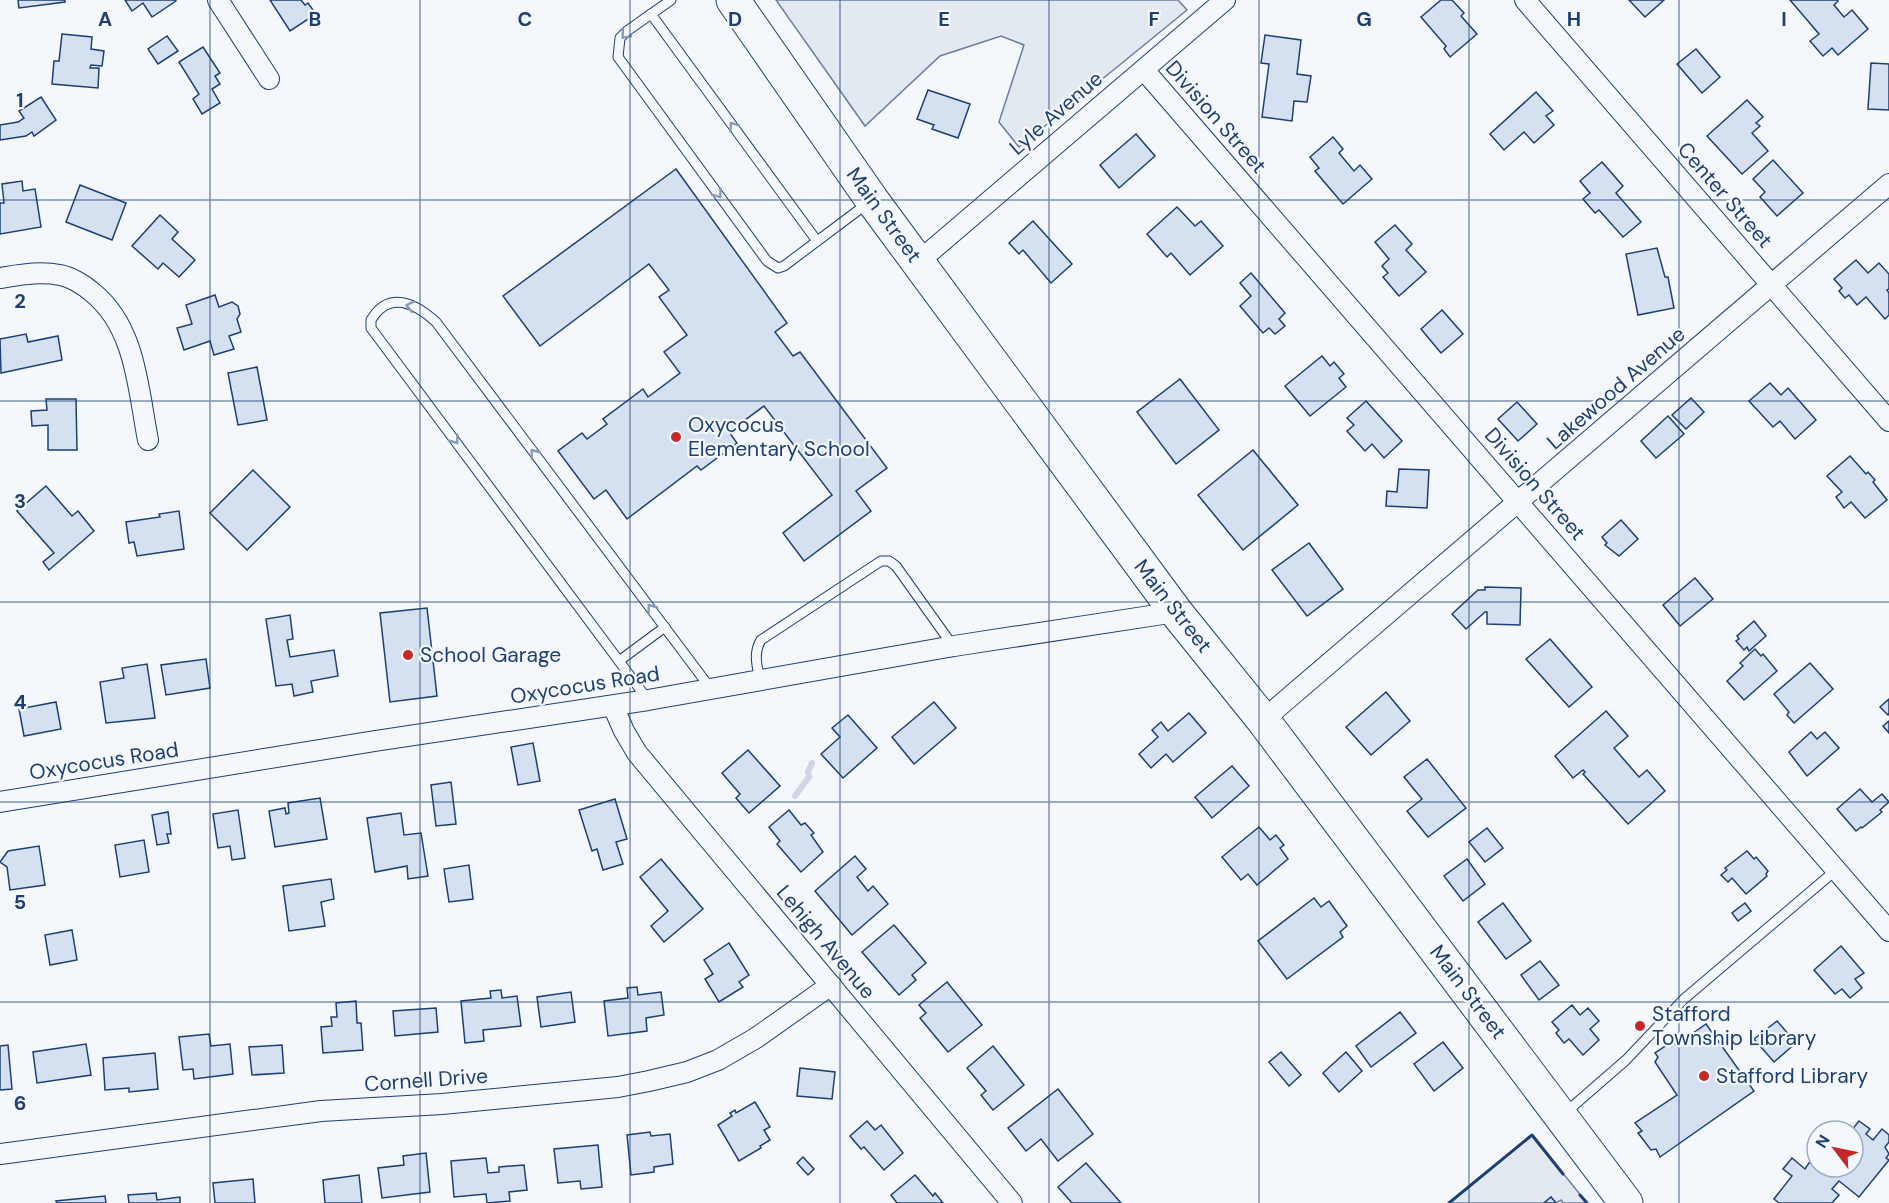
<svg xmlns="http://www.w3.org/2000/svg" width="1889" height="1203" font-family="'DM Sans',sans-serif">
<rect width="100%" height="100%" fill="#f4f7fb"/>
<g fill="#e3e9f0" stroke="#687fa3" stroke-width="1.5">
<path d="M776,0h402l9,10 -168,137 -20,-25 25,-77 -23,-9 -61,20 -75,70z"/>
<path d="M1532,1135l55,68h-24l-2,-3 -5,3 -5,-6 -7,6h-95z"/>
</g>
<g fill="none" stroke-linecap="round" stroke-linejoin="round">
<path stroke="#cfd7e4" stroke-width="6" d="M795,796l14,-19 -1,-5 4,-9"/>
</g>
<g fill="#d5e0f0" stroke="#1d3f73" stroke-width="1.5">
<path d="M18,0h47v2l-46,6z"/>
<path d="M125,0h50l1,1 -24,16 -9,-14 -11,8z"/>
<path d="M270,0h31l4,5 3,-2 8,11 -26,17z"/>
<path d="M1441,0h11l12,13 -3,3 16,18 -27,23 -6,-8 2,-3 -25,-29z"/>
<path d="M1629,0h35l-19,17z"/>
<path d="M1790,0h47l1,1 -4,4 10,12 8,-7 16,19 -30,26 -6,-7 -9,8 -13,-15 9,-7z"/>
<path d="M62,34l30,3 -1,12 13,2 -2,15 -11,-1 -1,3h9l-1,20 -46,-4 2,-23h5z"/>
<path d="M1265,35l36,5 -4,34 14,2 -4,26 -13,-1 -2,20 -30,-4 7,-53 -8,-1z"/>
<path d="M167,36l11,15 -20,13 -10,-15z"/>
<path d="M203,47l17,26 -5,3 5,8 -8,5 8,14 -18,11 -9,-15 6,-5 -20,-32z"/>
<path d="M1696,49l24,28 -18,16 -25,-29z"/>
<path d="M1871,63l18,1v46l-21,-1z"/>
<path d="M928,90l42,14 -12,34 -26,-9 2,-4 -17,-6z"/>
<path d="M1536,92l17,19 -7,5 8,9 -20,18 -10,-11 -20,18 -14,-16z"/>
<path d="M41,97l15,23 -22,16 -2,-4 -6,4 -26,4v-15l18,-3 6,-4 -5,-7z"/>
<path d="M1747,100l16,17 -7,6 4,3 -8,7 16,18 -26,23 -35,-38z"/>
<path d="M1136,134l19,22 -36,32 -19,-23z"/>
<path d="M1333,137l10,12 -4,4 15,18 6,-6 12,14 -29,25 -28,-33 4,-3 -9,-11z"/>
<path d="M1773,160l30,33 -26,23 -17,-19 5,-5 -12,-13z"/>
<path d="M1602,162l21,24 -7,7 25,29 -18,15 -24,-27 -4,3 -12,-14 7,-6 -10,-12z"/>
<path d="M676,169l111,154 -12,9 18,24 7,-4 87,116 -31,23 15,20 -67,50 -21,-28 49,-38 -68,-89 -35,26 8,11 -36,27 -4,-4 -70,53 -21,-29 -12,9 -36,-48 24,-18 5,6 20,-15 -4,-5 40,-30 5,8 32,-24 -16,-21 23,-17 -28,-38 10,-7 -20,-26 -109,82 -37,-50z"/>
<path d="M22,181l1,10 12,-2 6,38 -41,7v-31h4l-2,-19z"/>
<path d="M80,185l46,18 -14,37 -46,-18z"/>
<path d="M1177,207l18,19 6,-5 22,25 -33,29 -19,-22 -4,4 -20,-23z"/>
<path d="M160,215l18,17 -6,7 23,21 -16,17 -16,-14 -5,6 -26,-23z"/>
<path d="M1033,221l39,43 -21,19 -28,-33 -4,4 -10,-11z"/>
<path d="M1395,225l17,19 -6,6 20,22 -27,24 -16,-19 5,-4 -6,-7 7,-7 -14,-17z"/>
<path d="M1657,248l8,29h3l6,31 -36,7 -12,-61z"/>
<path d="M1856,260l12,13 11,-10 10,11v15l-2,1 2,3v22l-4,4 -19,-22 -9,8 -8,-10 -4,3 -6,-7 3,-3 -8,-9z"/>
<path d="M1251,273l34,40 -6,6 6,7 -10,8 -6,-6 -6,5 -23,-27 11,-10 -11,-13z"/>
<path d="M215,295l4,12 13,-5 6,4 2,8 -3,5 4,13 -12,4 5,13 -20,6 -4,-14 -26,9 -7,-22 15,-4 -6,-19z"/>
<path d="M1442,310l21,24 -22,19 -20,-24z"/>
<path d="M26,334l2,8 30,-6 4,24 -61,13 -1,-34z"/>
<path d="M1322,356l8,10 4,-4 10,12 -5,4 7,9 -36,29 -25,-30z"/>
<path d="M257,367l10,53 -29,5 -10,-52z"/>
<path d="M1180,379l39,51 -43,34 -39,-52z"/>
<path d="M1770,383l11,12 7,-7 28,32 -21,19 -15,-18 -7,6 -24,-26z"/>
<path d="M1691,398l13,14 -18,17 -14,-14z"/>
<path d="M46,399h30l1,51h-29v-25l-16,1 -1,-15 16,-1z"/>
<path d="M1366,401l36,40 -18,17 -12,-14 -7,7 -18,-20 7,-6 -7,-7z"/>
<path d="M1517,402l20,22 -19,17 -20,-22z"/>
<path d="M1668,416l16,18 -28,24 -15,-17z"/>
<path d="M1253,450l45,55 -55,45 -45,-55z"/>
<path d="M1850,456l16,18 2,-2 7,8 -2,2 14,18 -22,18 -14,-16 -7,6 -8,-11 6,-5 -15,-16z"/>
<path d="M1399,469l30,1 -2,38 -41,-2 1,-15 10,1z"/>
<path d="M253,470l37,37 -43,43 -37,-37z"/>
<path d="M46,486l26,30 6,-5 16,20 -45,39 -6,-8 11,-9 -37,-42z"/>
<path d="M179,511l5,38 -47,7 -3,-14 -5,1 -3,-21 34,-5 -1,-3z"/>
<path d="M1621,520l17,19 -19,17 -14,-11 2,-2 -5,-6z"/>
<path d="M1309,543l34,46 -36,27 -35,-46z"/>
<path d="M1695,578l18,21 -33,27 -17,-21z"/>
<path d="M1485,587l36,1 -1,37 -33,-1v-12h-2l-19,17 -14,-15 26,-24h7z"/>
<path d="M427,608l10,88 -47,6 -10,-89z"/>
<path d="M290,615l3,24 -6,1 3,17 44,-7 4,26 -27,5 2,11 -19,4 -2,-12 -16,2 -10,-67z"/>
<path d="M1754,621l12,15 -17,15 -2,-4 -3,3 -8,-9 3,-2 -2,-3z"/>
<path d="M1550,639l42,48 -23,20 -43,-48z"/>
<path d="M1755,649l6,7 2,-2 14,17 -33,29 -17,-19 16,-15 -3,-3z"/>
<path d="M206,659l4,29 -44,7 -5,-30z"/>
<path d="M1810,663l23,26 -39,34 -7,-8 2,-3 -15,-18z"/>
<path d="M147,664l8,54 -49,5 -6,-41 24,-4 -2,-10z"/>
<path d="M1386,692l24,29 -39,34 -25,-28z"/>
<path d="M1889,699v14l-1,2 -8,-8z"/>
<path d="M56,702l5,27 -37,7 -5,-27z"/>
<path d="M934,702l22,26 -42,36 -22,-27z"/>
<path d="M1606,711l22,25 -14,12 25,29 8,-7 18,21 -37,33 -45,-50 2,-2 -2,-2 -10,8 -18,-22z"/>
<path d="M1189,713l17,20 -33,29 -7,-8 -15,14 -12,-14 19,-17 -6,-7 9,-8 7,9z"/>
<path d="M848,715l29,33 -34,30 -22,-24 19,-17 -8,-9z"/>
<path d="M1889,721v12l-6,-7z"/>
<path d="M1811,732l6,7 8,-7 14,16 -32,28 -18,-24z"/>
<path d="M533,743l7,38 -22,4 -7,-38z"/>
<path d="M748,750l32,36 -31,27 -13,-15 4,-4 -18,-21z"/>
<path d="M1427,759l39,49 -38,29 -21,-26 15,-12 -18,-22z"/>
<path d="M1232,766l17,20 -37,32 -17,-21z"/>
<path d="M451,782l5,42 -20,2 -5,-41z"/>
<path d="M1860,789l12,13 10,-8 7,8 -9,8 2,2 -20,16 -1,-1 -5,4 -19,-22z"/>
<path d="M320,798l7,41 -52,8 -6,-36 16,-3 1,6 3,-1 -1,-10z"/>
<path d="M615,799l12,40 -11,3 7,22 -20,6 -6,-21 -5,2 -13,-41z"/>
<path d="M238,810l7,48 -13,2 -2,-14 -12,2 -5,-34z"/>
<path d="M789,810l12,15 4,-2 9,10 -3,2 12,17 -22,20 -24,-28 3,-3 -11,-14z"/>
<path d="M168,812l3,22h-4l2,9 -12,2 -5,-30z"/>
<path d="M401,813l3,22 17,-2 7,43 -20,3 -1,-13 -32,6 -8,-54z"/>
<path d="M1259,827l11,13 6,-5 8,10 -4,3 8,11 -31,26 -9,-11 -7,6 -19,-23z"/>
<path d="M1487,828l16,20 -18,14 -16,-20z"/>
<path d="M144,840l5,32 -29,5 -5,-32z"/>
<path d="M39,846l6,39 -35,5 -3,-23 -7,-5 8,-11z"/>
<path d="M1747,851l7,8 2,-2 12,14 -2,3 1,2 -21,18 -14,-16 -4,4 -7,-7 6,-5 -2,-2z"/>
<path d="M855,856l11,13 -9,8 11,14 5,-5 15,18 -36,31 -37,-44z"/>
<path d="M661,859l42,50 -39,33 -13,-16 17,-15 -28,-34z"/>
<path d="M1467,859l18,25 -22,17 -19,-25z"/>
<path d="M469,865l4,34 -24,3 -5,-33z"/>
<path d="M331,879l3,20 -13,3 4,24 -36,5 -6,-45z"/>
<path d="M1314,898l7,9 8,-6 18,25 -7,6 3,5 -56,42 -29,-38z"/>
<path d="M1503,903l28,38 -25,18 -28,-37z"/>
<path d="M1745,903l6,8 -13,10 -6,-8z"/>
<path d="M894,925l32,38 -14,12 4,5 -17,15 -37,-43z"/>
<path d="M72,930l5,30 -27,5 -5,-30z"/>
<path d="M729,943l20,32 -10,7 4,5 -24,15 -14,-23 8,-5 -9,-14z"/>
<path d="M1841,946l23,27 -9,6 7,9 -12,10 -8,-9 -7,5 -21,-24z"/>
<path d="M1540,961l19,24 -20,15 -18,-25z"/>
<path d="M947,982l35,43 -34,27 -28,-34 6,-5 -7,-8z"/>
<path d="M637,987l1,8 23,-3 3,23 -18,3 1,13 -39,5 -4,-35 24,-3 -1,-10z"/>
<path d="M501,990l1,8 15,-2 4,30 -38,4 1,11 -19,2 -4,-42 30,-3 -1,-7z"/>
<path d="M571,992l4,30 -34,5 -4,-30z"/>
<path d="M356,1001l1,22h4l2,27 -40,3 -2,-26 11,-1 -1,-9h6l-1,-14z"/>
<path d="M1572,1005l8,10 8,-7 11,13 -9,8 9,11 -16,15 -14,-16 -5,4 -8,-10 3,-3 -7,-8z"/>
<path d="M436,1008l2,24 -43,4 -2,-25z"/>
<path d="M1400,1012l16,21 -45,34 -15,-21z"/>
<path d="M1777,1021l19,22 -22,19 -20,-23z"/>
<path d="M1706,1024l48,67 -94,66 -4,-8 -5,1 -13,-17 4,-2 -7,-8 42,-28 -22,-33 3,-5 -3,-4 18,-12 3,4z"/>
<path d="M209,1034l2,12 19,-2 3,30 -39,5 -1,-10 -10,1 -4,-33z"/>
<path d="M1443,1042l20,26 -29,23 -20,-27z"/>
<path d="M86,1044l5,31 -54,8 -4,-31z"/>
<path d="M8,1045l4,44 -12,1v-44z"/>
<path d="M282,1045l2,28 -32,2 -3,-28z"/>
<path d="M993,1046l31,39 -31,25 -12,-15 5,-4 -19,-23z"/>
<path d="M1281,1052l20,23 -12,11 -20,-24z"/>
<path d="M1346,1052l16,19 -23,21 -16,-19z"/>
<path d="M155,1053l3,36 -29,3v-4l-24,2 -2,-32z"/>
<path d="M800,1068l35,4 -3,27 -35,-3z"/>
<path d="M1058,1089l35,45 -35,27 -17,-22 -15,12 -18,-23z"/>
<path d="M755,1102l15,25 -6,3 6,10 -10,6 1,2 -22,13 -21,-36 14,-9 -2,-3 5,-3 1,3z"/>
<path d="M867,1121l8,9 6,-5 22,28 -19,17 -20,-23 -3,2 -11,-13z"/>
<path d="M1859,1121l11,8 -4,5 7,6 9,-11 7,6v7l-4,5 4,7 -3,4 3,2 -30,37 -20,-16 -7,8 7,6 -7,8h-53l-5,-4 18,-23 -9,-7 9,-11 13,11 12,-18v16h36v-36h-2z"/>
<path d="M650,1132l1,4 19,-2 3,30 -19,3v5l-23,3 -4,-40z"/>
<path d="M598,1145l4,42 -21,2 -1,-8 -22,2 -4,-34z"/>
<path d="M426,1153l4,39 -48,6 -4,-30 26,-3 -1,-9z"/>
<path d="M803,1157l11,12 -6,6 -11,-12z"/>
<path d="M486,1158l2,15 11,-1v-5l25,-2 3,25 -18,2 1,9 -23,2 -1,-9 -32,3 -3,-36z"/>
<path d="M1086,1163l35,40h-49l-14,-16z"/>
<path d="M359,1175l3,28h-37l-2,-23z"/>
<path d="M915,1175l18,21 2,-3 8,10h-46l-6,-8z"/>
<path d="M253,1179l2,24h-40l-2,-20z"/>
<path d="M156,1193l1,7 23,-3v6h-51l-1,-8z"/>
<path d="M105,1196l1,7h-49l-1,-2z"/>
<path d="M1551,1197l5,6h-12z"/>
</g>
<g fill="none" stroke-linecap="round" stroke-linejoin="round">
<defs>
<g id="lane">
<path d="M671,0l-44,31 -7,7 -2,19 149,204 11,7 6,-2 84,-63"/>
<path d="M651,14l166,227"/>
<path d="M619,661l46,-34"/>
<path d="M760,680c-3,-14 -7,-27 1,-40l120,-79h8l7,5 57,80"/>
<path d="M648,700l-277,-372v-8c18,-30 44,-17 65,2l275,367"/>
<path d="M1565,1113l61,-53 58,-61 152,-129"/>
</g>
<g id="street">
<path d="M218,0l51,79"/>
<path d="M1525,0l364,421"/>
<path d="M1144,70l745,861"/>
<path d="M918,262l307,-262"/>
<path d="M0,278c20,-3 39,-7 60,-3 11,2 24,10 32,17 44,35 46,97 56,148"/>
<path d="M613,706l11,25 13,22 375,450"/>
<path d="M1263,720l626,-536"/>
<path d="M0,802l375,-61 273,-41 306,-54 222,-34"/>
<path d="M0,1154l321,-43 121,-7 176,-17 31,-6 38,-9 31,-12 38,-22 75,-53"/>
</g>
<path id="highway" d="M733,0l139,200 304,412 87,108 363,483"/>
</defs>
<use href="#lane" stroke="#1d3f73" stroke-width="11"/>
<use href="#street" stroke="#1d3f73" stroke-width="22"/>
<use href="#highway" stroke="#1d3f73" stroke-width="35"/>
<use href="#lane" stroke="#f4f7fb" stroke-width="9"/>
<use href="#street" stroke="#f4f7fb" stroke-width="20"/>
<use href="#highway" stroke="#f4f7fb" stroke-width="33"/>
<g stroke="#1d3f73" stroke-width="3">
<path d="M1580,1195l7,8"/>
<path d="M1449,1203l83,-68 31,39"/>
</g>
</g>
<defs><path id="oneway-chevron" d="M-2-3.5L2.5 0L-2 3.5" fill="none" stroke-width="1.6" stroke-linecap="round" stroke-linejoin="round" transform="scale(1.5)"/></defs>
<g stroke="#889bb7">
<use href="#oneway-chevron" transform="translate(625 35) rotate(131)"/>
<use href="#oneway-chevron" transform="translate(733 126) rotate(-126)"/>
<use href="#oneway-chevron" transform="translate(718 194) rotate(54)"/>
<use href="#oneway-chevron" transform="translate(410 306) rotate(-167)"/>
<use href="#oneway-chevron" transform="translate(455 440) rotate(53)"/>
<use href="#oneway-chevron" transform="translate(534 453) rotate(-127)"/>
<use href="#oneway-chevron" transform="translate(651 608) rotate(-127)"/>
</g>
<path fill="none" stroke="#1d3f73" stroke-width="1.5" stroke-opacity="0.55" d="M210,0v1203M420,0v1203M630,0v1203M840,0v1203M1049,0v1203M1259,0v1203M1469,0v1203M1679,0v1203M0,200h1889M0,401h1889M0,602h1889M0,802h1889M0,1002h1889"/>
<g fill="#c62828" stroke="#f4f7fb" stroke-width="2">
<circle cx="676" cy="437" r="6"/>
<circle cx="408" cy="655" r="6"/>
<circle cx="1640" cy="1026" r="6"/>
<circle cx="1704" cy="1076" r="6"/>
</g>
<g text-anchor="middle" stroke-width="4.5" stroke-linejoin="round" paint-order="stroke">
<g font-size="21" fill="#1d3f73" stroke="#f4f7fb">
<text transform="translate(1056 113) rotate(-41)" y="7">Lyle Avenue</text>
<text transform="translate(1216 117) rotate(49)" y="7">Division Street</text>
<text transform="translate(1725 195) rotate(49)" y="7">Center Street</text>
<text transform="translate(884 215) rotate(54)" y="7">Main Street</text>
<text transform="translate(1616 388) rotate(-41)" y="7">Lakewood Avenue</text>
<text transform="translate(1535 484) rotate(49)" y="7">Division Street</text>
<text transform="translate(1173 606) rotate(52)" y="7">Main Street</text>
<text transform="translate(585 685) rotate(-9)" y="7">Oxycocus Road</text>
<text transform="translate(104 761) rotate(-9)" y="7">Oxycocus Road</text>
<text transform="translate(826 942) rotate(50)" y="7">Lehigh Avenue</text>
<text transform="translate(1468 992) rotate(53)" y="7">Main Street</text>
<text transform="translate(426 1080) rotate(-4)" y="7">Cornell Drive</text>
</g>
<g font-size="21" fill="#1d3f73" stroke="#f4f7fb" text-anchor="start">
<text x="688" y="432">Oxycocus<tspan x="688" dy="24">Elementary School</tspan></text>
<text x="420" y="662">School Garage</text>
<text x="1652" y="1021">Stafford<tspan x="1652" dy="24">Township Library</tspan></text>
<text x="1716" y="1083">Stafford Library</text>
</g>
</g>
<g font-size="20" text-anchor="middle" font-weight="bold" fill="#1d3f73" stroke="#f4f7fb" stroke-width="4.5" stroke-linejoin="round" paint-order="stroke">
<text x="105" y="26">A</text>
<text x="315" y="26">B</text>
<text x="525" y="26">C</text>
<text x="735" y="26">D</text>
<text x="944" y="26">E</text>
<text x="1154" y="26">F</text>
<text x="1364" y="26">G</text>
<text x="1574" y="26">H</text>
<text x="1784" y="26">I</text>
<text x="20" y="107">1</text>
<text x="20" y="308">2</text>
<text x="20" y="508">3</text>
<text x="20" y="709">4</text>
<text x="20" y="909">5</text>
<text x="20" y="1110">6</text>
</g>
<g transform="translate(1835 1149) rotate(302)"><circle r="28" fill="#f4f7fb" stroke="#9eadc5" stroke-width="1.5"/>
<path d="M0-4.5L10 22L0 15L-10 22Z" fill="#c62828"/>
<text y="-9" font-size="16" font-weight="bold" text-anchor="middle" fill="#1d3f73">N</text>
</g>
</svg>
